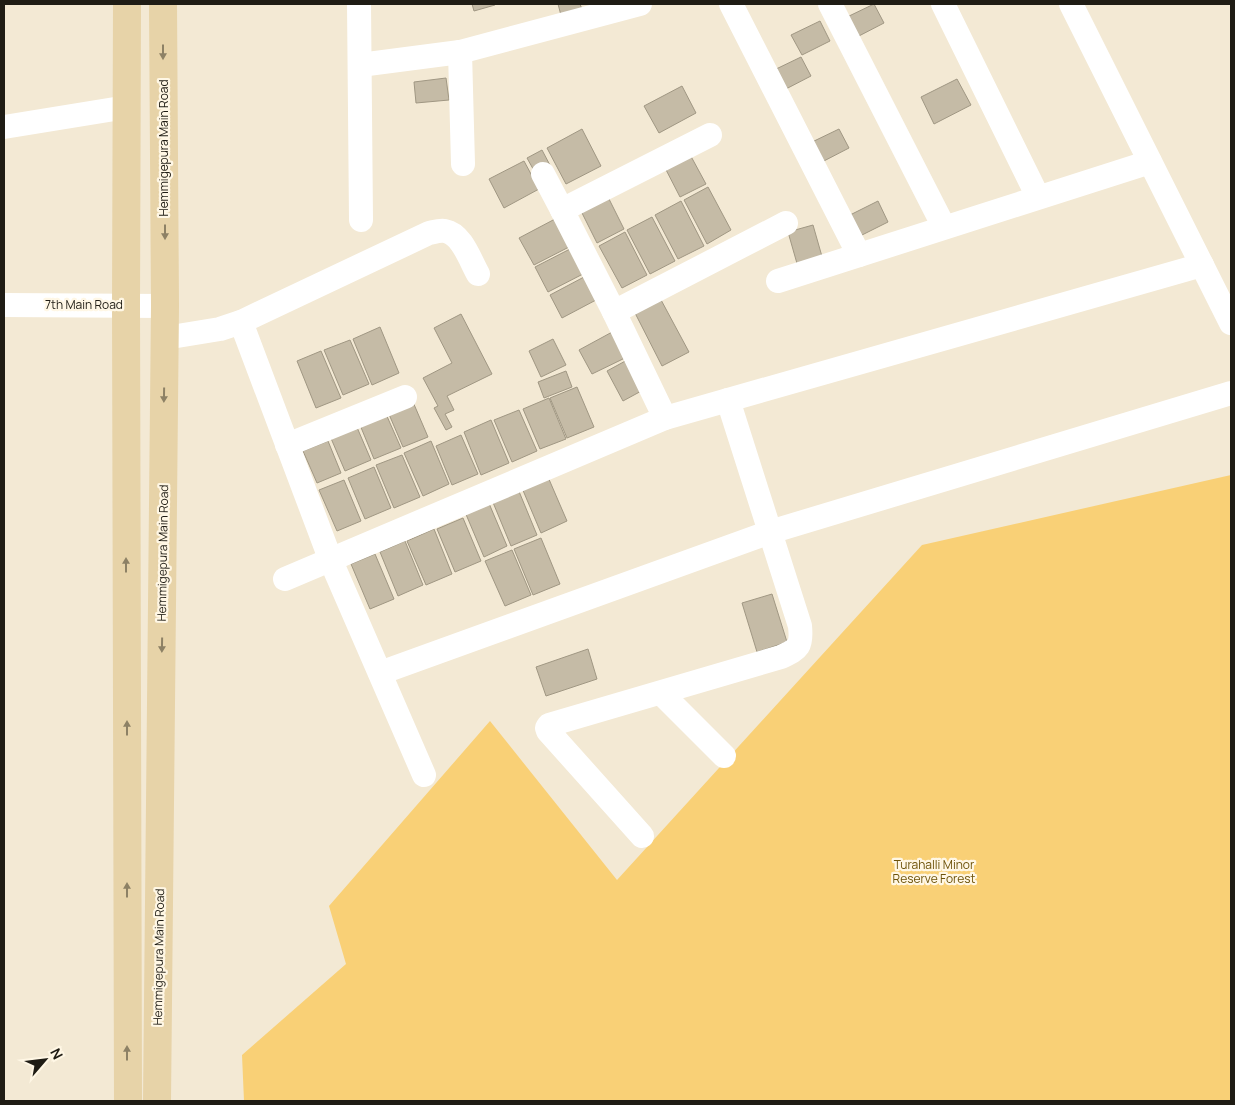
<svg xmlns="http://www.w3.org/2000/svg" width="1235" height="1105" font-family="Manrope,sans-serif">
<rect width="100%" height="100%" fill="#f3e9d4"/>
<path fill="#f9d076" d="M1231,475v626h-987l-2,-46 104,-91 -17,-58 161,-185 127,159 305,-335z"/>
<g fill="#c5bba6" stroke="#a09783">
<path d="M472,4h23v1l-21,6z"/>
<path d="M558,4h22l3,8 -21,7z"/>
<path d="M874,4l10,19 -29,15 -10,-20z"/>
<path d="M820,21l10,20 -28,14 -11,-20z"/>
<path d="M801,57l10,19 -29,15 -10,-20z"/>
<path d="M446,78l3,22 -33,3 -2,-21z"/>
<path d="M957,79l14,26 -37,19 -13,-27z"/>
<path d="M682,86l14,27 -37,20 -15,-27z"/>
<path d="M582,129l19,37 -35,18 -19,-36z"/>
<path d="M839,129l10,19 -29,15 -10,-20z"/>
<path d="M687,149l19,35 -26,13 -18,-35z"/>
<path d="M542,150l10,19 -15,7 -10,-18z"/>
<path d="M524,161l15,28 -35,19 -15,-29z"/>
<path d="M708,187l23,43 -24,14 -23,-44z"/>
<path d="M607,195l17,34 -27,14 -17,-34z"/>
<path d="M681,201l23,45 -26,13 -23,-44z"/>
<path d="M878,201l10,21 -30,15 -10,-21z"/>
<path d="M652,217l23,44 -25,13 -23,-44z"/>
<path d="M555,219l14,28 -35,18 -15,-27z"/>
<path d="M813,225l10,35 -25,7 -10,-35z"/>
<path d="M625,232l22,43 -25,13 -23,-42z"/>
<path d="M570,249l13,25 -35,18 -13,-25z"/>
<path d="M584,277l12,23 -34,18 -12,-23z"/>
<path d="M660,298l29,54 -27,14 -28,-55z"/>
<path d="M461,314l31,60 -45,22 7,14 -9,4 7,13 -6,3 -12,-22 4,-2 -15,-28 29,-15 -18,-35z"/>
<path d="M380,327l19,46 -27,12 -19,-46z"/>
<path d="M614,331l13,26 -35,17 -13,-24z"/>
<path d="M553,339l13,26 -25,12 -12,-26z"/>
<path d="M350,340l19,44 -26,11 -19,-45z"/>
<path d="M321,351l20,47 -25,10 -19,-47z"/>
<path d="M629,359l16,30 -22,12 -16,-30z"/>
<path d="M566,371l6,16 -28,11 -6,-16z"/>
<path d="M577,387l17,40 -27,11 -17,-40z"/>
<path d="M549,398l17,41 -26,10 -17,-40z"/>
<path d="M413,402l15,35 -25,10 -15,-35z"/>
<path d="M519,410l18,41 -25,11 -18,-42z"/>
<path d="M386,414l15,34 -27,11 -14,-34z"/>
<path d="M491,420l18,43 -28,12 -17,-43z"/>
<path d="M356,425l15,35 -26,11 -15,-35z"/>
<path d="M461,435l17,39 -26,11 -16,-39z"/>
<path d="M328,441l13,32 -24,10 -14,-32z"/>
<path d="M431,441l18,43 -26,12 -19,-43z"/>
<path d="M402,455l18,42 -26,11 -18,-43z"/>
<path d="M374,467l17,41 -26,11 -17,-41z"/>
<path d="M548,477l19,44 -26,12 -19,-45z"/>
<path d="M344,480l17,41 -24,10 -18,-41z"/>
<path d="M518,489l19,46 -26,11 -19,-46z"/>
<path d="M488,501l19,45 -23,11 -19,-45z"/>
<path d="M463,518l18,43 -26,11 -18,-43z"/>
<path d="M434,529l18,45 -26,11 -19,-44z"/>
<path d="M541,538l19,46 -27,11 -19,-46z"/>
<path d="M405,541l18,44 -25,11 -18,-44z"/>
<path d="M512,550l19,45 -26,11 -20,-45z"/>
<path d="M375,554l19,45 -24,10 -19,-45z"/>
<path d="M772,594l15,48 -30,10 -15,-49z"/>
<path d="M588,649l9,30 -51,17 -10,-29z"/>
</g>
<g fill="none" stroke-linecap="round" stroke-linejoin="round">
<g stroke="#fff" stroke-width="24">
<path d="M359,4l2,216"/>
<path d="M731,4l128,251"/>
<path d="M830,4l114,223"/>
<path d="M943,4l95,193"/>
<path d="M1071,4l160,319"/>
<path d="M460,52l3,112"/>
<path d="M360,65l100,-13 180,-48"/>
<path d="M4,127l123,-20"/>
<path d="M543,174l19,36"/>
<path d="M778,281l372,-119"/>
<path d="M4,305l161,1"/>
<path d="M614,312l-52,-102 148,-75"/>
<path d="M241,322l90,239 93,214"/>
<path d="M165,338l55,-9 21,-7 188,-89c5,-1 11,-3 16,-2 17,3 25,29 33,43"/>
<path d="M665,418l537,-153"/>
<path d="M287,445l118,-48"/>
<path d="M285,579l380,-161 -51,-106 172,-89"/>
<path d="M380,673l390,-141 461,-139"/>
<path d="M661,693l63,63"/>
<path d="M642,836l-94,-105 -1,-3 2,-3 232,-68c18,-8 21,-11 19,-31l-72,-226"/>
</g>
<g stroke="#e7d3a8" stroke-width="28">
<path d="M127,4l-1,301 2,796"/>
<path d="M157,1101l8,-795 -2,-302"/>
</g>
</g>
<defs><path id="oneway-solid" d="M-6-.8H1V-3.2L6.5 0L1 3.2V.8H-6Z" transform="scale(1.25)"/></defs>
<g fill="#8d8165">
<use href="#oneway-solid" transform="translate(163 52) rotate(90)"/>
<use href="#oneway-solid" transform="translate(165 232) rotate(90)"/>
<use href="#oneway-solid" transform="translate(164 395) rotate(91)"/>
<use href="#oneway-solid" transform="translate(126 565) rotate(-90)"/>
<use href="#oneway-solid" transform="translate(162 645) rotate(91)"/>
<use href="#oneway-solid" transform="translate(127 728) rotate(-90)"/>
<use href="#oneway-solid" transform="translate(127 890) rotate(-90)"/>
<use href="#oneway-solid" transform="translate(127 1053) rotate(-90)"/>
</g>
<g text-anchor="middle" stroke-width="4.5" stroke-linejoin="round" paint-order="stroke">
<g font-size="12" fill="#1f1c14" stroke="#fff7e5">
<text transform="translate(164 148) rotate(-90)" y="4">Hemmigepura Main Road</text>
<text x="84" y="309">7th Main Road</text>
<text transform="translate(163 553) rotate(-89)" y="4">Hemmigepura Main Road</text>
<text transform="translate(159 957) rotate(-89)" y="4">Hemmigepura Main Road</text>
</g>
<g font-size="12" fill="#6e530a" stroke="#fff7e5">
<text x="934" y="869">Turahalli Minor<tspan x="934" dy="14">Reserve Forest</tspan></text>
</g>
</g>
<rect width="1235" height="1105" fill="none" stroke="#1f1c14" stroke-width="10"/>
<g transform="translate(45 1060) rotate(62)" stroke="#fff7e5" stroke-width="4" paint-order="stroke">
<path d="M0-4L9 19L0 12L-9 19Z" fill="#1f1c14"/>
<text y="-8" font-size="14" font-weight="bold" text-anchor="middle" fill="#1f1c14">N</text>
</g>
</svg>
